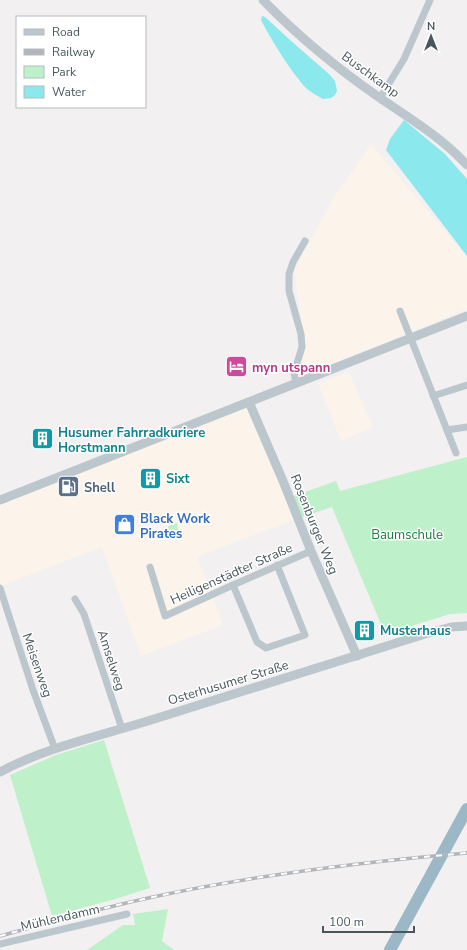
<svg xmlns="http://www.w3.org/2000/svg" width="467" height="950" font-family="'Nunito Sans',sans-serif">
<rect width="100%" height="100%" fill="#f2f0f0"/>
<g fill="#fcf4ea">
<path d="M371,144l96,113v52l-169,69 -1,-5 6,-40 -9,-62 38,-71z"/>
<path d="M349,372l24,55 -32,14 -23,-58z"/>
<path d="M249,404l47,115 -99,38 26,68 -82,31 -39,-109 -102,39v-82z"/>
</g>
<g fill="#bef0ca">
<path d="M467,457v156l-17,1 -65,20 -53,-127 -33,11 -8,-21 45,-16 4,10z"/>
<path d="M177,523l1,6 -1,5 -6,2 -3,-10z"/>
<path d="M104,740l46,148 -38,12 -60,16 -42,-141 46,-20z"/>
<path d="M168,909l-6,32 12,9h-87l36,-25h12l-2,-11z"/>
</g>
<g fill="#8be8ed">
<path d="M262,16l3,1 25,23 40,35 5,6 2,10 -2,4 -4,3 -8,1c-5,-3 -11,-6 -16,-10 -16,-17 -35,-48 -46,-69z"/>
<path d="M404,120l41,34 22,25v77l-81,-106 4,-11z"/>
</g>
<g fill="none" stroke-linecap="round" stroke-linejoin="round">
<g stroke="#bcc7cd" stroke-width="7">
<path d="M380,98l24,-39 26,-59"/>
<path d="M400,311l56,142"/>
<path d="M296,383l-2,-10 8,-26 -1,-13 -12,-43v-17l4,-12 12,-21"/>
<path d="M433,396l34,-11"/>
<path d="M447,430l20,-3"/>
<path d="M150,567l15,49 68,-31 78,-34"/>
<path d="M233,585l24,57 9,6 39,-13 -28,-70"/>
<path d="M0,588l33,102 22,59"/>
<path d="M75,599l9,15 38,115"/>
<path d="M0,944l127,-30"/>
</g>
<g stroke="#bcc7cd" stroke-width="9">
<path d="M263,0c36,37 75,69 117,98 31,21 62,40 87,67"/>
<path d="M249,402l34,79 28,70 46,105"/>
<path d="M0,500l467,-184"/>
<path d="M0,772c47,-25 100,-36 151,-52 92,-28 183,-57 274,-86l26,-7 16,-1"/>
</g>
<path stroke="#9cb8c7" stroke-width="12" d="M390,950l77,-141"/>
<defs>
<path id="rail" d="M0,936c51,-14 101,-28 153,-39 103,-22 209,-35 314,-44"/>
</defs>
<use href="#rail" stroke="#b2b6ba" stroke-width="3.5"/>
<use href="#rail" stroke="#fff" stroke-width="2" stroke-dasharray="6" stroke-linecap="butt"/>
</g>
<defs>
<symbol id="hotel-square" viewBox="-11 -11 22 22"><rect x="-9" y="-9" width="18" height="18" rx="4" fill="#d1479c" stroke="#fff"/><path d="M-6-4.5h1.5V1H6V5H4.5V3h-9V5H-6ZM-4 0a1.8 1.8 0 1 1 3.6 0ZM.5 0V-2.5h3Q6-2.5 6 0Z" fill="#fff"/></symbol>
<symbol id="building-square" viewBox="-11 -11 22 22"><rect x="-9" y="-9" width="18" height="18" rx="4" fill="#0f9aa8" stroke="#fff"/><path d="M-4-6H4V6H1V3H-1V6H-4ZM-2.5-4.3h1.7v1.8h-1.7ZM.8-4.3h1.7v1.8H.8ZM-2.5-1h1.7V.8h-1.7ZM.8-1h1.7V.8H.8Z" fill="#fff"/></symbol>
<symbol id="fuel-square" viewBox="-11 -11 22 22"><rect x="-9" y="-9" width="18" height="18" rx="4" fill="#5c6f8a" stroke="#fff"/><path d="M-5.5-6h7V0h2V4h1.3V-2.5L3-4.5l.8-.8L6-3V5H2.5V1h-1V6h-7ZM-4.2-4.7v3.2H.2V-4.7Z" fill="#fff"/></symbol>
<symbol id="shop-square" viewBox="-11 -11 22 22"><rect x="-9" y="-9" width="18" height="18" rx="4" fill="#3f7fe0" stroke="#fff"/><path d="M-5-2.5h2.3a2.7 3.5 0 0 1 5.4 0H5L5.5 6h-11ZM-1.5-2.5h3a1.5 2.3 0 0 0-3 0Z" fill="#fff"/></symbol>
</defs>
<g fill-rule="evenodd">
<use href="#hotel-square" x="224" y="354" width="25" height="25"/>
<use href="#building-square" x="30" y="426" width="25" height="25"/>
<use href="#building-square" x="138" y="466" width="25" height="25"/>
<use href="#fuel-square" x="56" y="474" width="25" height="25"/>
<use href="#shop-square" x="112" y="512" width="25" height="25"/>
<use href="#building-square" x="352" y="618" width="25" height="25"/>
</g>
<g text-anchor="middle" stroke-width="3" stroke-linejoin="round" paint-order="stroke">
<g font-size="13" fill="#48575e" stroke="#fff">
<text transform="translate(371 74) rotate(36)" y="5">Buschkamp</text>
<text transform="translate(315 524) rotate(68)" y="5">Rosenburger Weg</text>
<text transform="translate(231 573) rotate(-24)" y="5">Heiligenstädter Straße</text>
<text transform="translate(112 660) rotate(72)" y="5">Amselweg</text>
<text transform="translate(38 665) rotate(71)" y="5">Meisenweg</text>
<text transform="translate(228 682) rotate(-17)" y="5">Osterhusumer Straße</text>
<text transform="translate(60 917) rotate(-13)" y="5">Mühlendamm</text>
</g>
<g font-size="13" font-weight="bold" fill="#b23c85" stroke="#fff" text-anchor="start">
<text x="252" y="372">myn utspann</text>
</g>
<g font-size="13" font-weight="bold" fill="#0d838f" stroke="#fff" text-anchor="start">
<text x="58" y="437">Husumer Fahrradkuriere<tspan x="58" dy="15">Horstmann</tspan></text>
<text x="166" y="483">Sixt</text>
<text x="380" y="635">Musterhaus</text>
</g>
<g font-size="13" font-weight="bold" fill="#4e5e75" stroke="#fff" text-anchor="start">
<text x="84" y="492">Shell</text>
</g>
<g font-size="13" font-weight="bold" fill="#366cbe" stroke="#fff" text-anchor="start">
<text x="140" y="523">Black Work<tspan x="140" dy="15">Pirates</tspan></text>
</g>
<g font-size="13" fill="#16813b" stroke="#fff">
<text x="407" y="539">Baumschule</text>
</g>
</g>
<rect x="16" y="16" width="130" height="92" fill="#ffffff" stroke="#b6bcbf"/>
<rect x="24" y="29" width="20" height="6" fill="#bcc7cd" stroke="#b6bcbf"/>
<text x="52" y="36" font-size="12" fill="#48575e">Road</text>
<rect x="24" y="49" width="20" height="6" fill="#b2b6ba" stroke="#b6bcbf"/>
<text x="52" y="56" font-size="12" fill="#48575e">Railway</text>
<rect x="24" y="66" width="20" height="12" fill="#bef0ca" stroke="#b6bcbf"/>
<text x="52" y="76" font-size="12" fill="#48575e">Park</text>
<rect x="24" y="86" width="20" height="12" fill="#8be8ed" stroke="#b6bcbf"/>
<text x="52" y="96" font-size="12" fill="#48575e">Water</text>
<g transform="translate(431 36)" stroke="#ffffff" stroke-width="3" paint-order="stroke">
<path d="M0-3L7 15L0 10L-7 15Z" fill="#48575e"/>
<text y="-6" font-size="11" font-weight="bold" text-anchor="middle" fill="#48575e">N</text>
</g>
<path d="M323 926v6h91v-6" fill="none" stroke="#48575e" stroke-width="2"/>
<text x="329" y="926" font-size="12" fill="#48575e" stroke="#ffffff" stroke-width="3" paint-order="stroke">100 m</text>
</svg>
